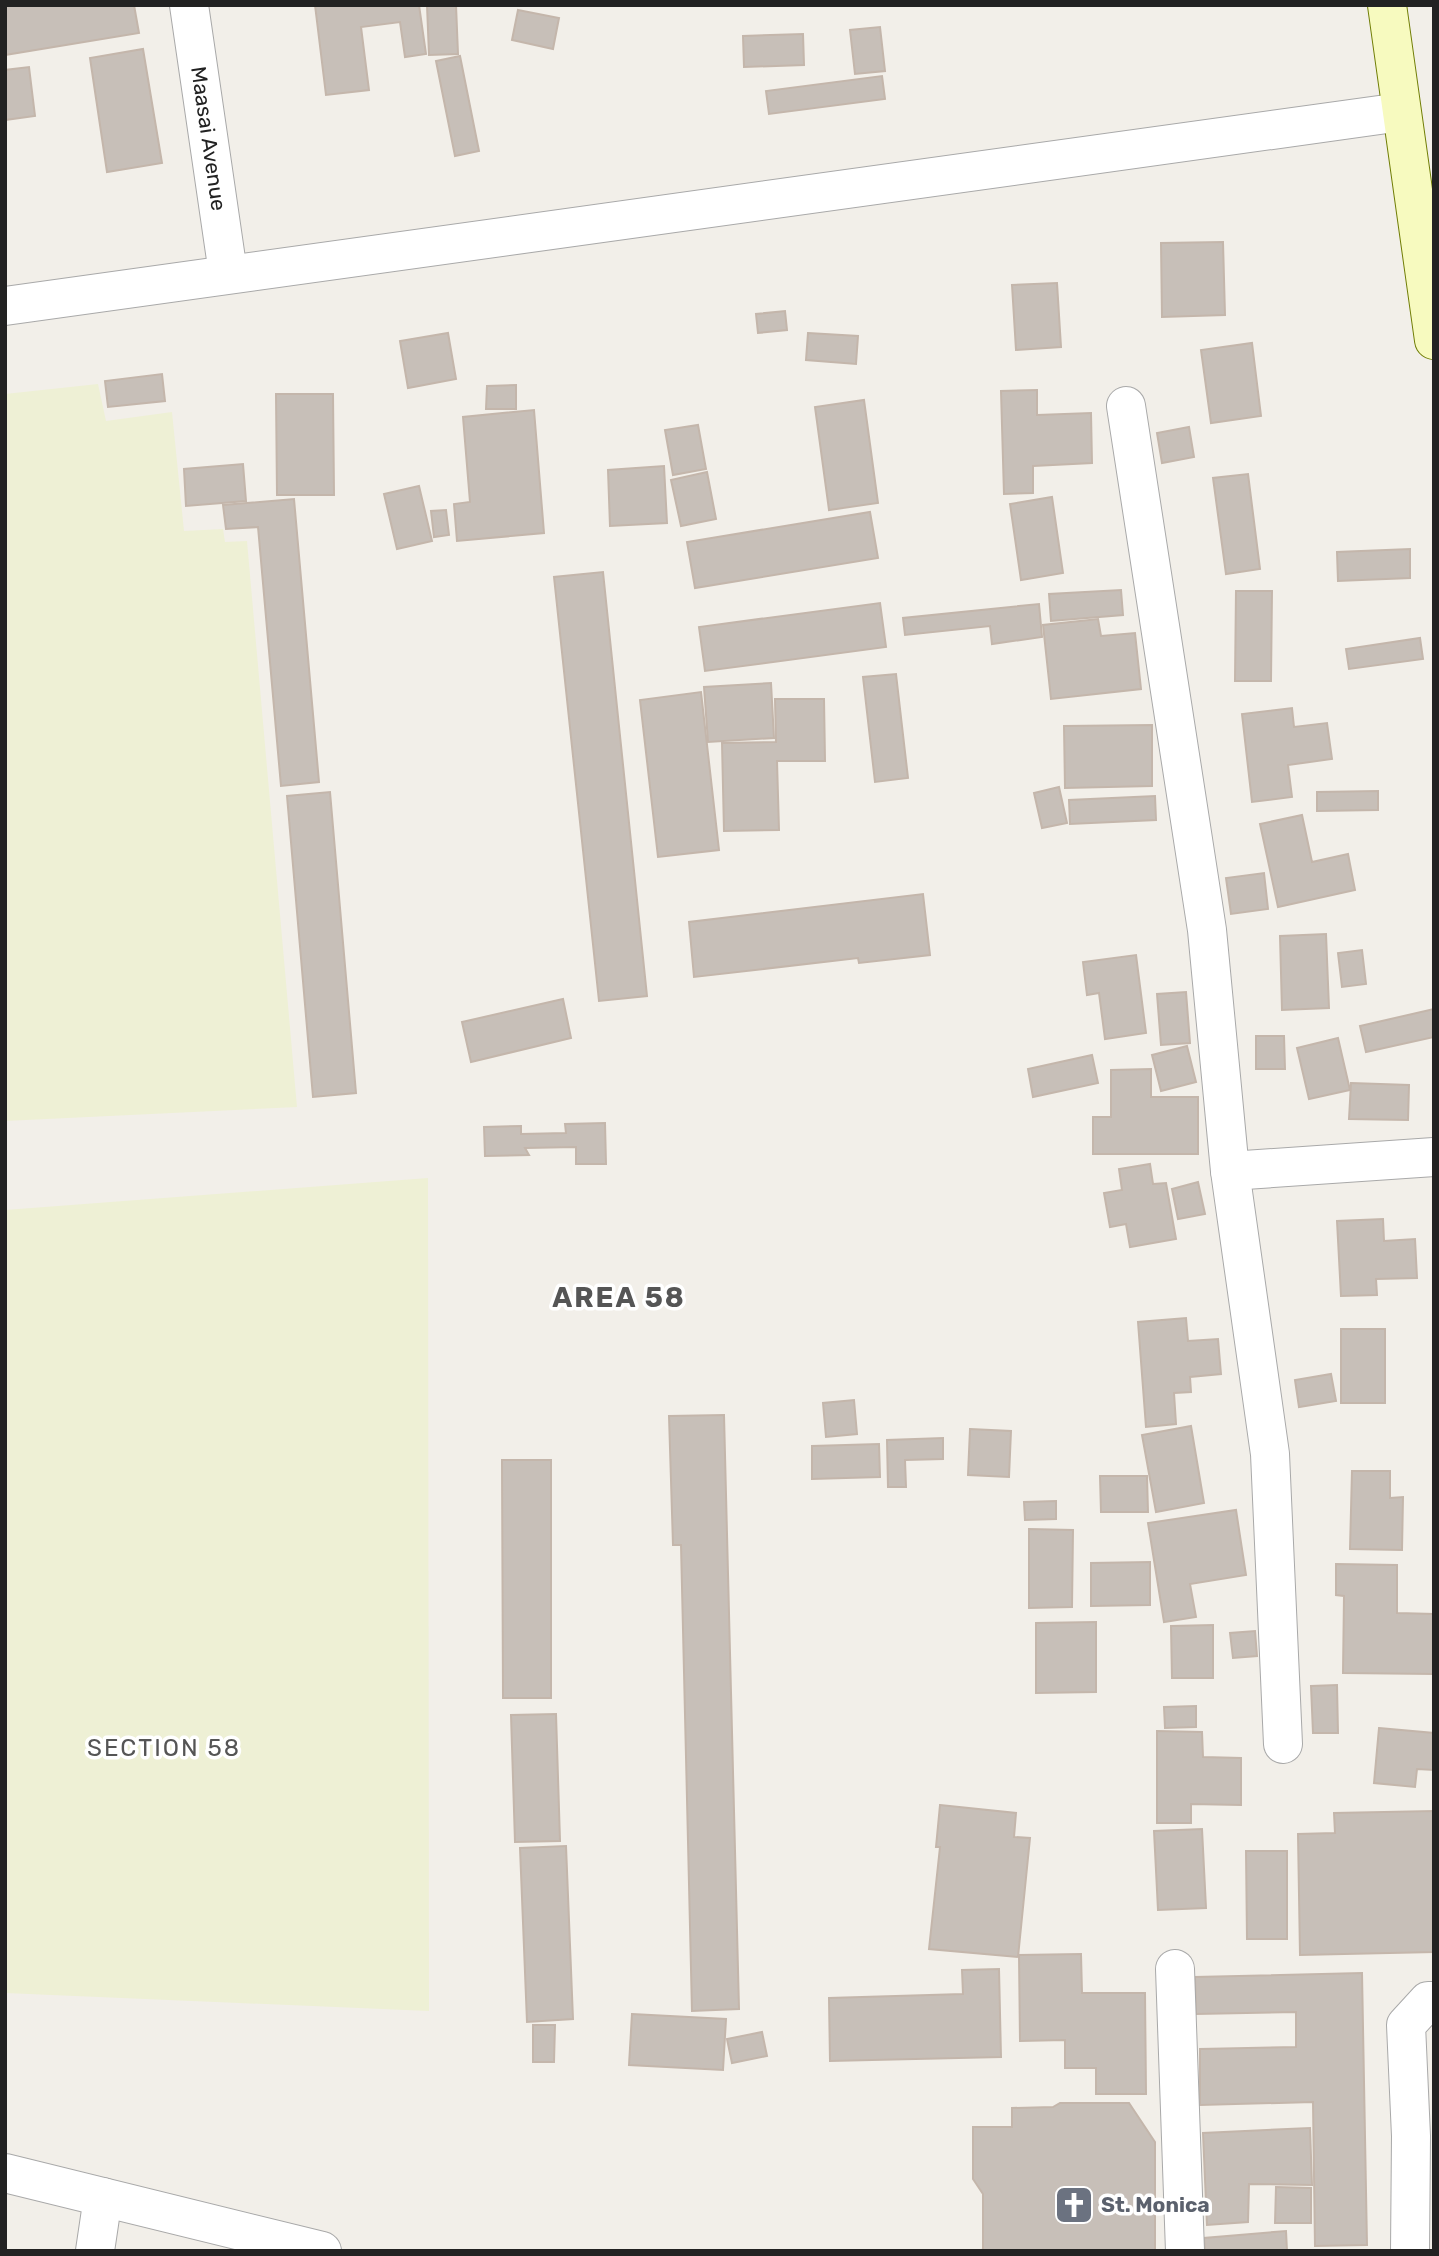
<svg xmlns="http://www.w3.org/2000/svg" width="1439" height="2256" font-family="Rubik,sans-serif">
<rect width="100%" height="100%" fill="#f2efe9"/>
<g fill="#eef0d5">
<path d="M98,384l8,37 66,-9 12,119 39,-2 2,13 22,-1 50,566 -292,14v-727z"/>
<path d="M428,1178l1,833 -424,-18v-783z"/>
</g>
<g fill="#c7bfb8" stroke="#c4b6ab" stroke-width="2">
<path d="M5,5h129l5,28 -134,22z"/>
<path d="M315,5h104l7,49 -21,3 -5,-35 -39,5 8,63 -43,5z"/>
<path d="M427,5h29l2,49 -29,1z"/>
<path d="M518,10l41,8 -6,31 -41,-9z"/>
<path d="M880,27l5,44 -30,3 -5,-44z"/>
<path d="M803,34l1,31 -60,2 -1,-31z"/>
<path d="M143,49l19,114 -55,9 -17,-114z"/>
<path d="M460,56l19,95 -24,5 -19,-95z"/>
<path d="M29,67l6,49 -30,4v-50z"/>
<path d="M882,76l3,23 -116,15 -3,-23z"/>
<path d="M1223,242l2,73 -63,2 -1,-74z"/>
<path d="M1057,283l4,64 -45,3 -4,-65z"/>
<path d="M785,311l2,19 -29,3 -2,-19z"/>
<path d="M448,333l8,46 -48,9 -8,-47z"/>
<path d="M808,333l50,3 -2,28 -50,-4z"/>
<path d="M1252,343l9,73 -50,7 -10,-73z"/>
<path d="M162,374l3,27 -57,6 -3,-26z"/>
<path d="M516,385v24h-30l1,-23z"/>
<path d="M1037,390v25l54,-2 1,50 -59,3v27l-29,1 -3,-103z"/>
<path d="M276,394h57l1,101h-57z"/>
<path d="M864,400l14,103 -49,7 -14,-103z"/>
<path d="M534,410l10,123 -87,8 -3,-37 16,-2 -7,-85z"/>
<path d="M698,425l8,44 -33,6 -8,-45z"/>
<path d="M1189,427l5,30 -32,6 -5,-30z"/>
<path d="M243,464l3,37 -60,5 -2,-37z"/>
<path d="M664,466l3,57 -57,3 -2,-56z"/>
<path d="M707,472l9,47 -35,7 -10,-46z"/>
<path d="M1248,474l12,95 -34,5 -13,-96z"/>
<path d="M419,486l13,55 -35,8 -13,-55z"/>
<path d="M1052,497l11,76 -42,7 -11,-76z"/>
<path d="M294,499l25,283 -38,4 -23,-259 -32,2 -3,-24z"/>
<path d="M446,510l3,25 -15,2 -3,-26z"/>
<path d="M870,512l8,46 -183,30 -8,-46z"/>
<path d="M1410,549v29l-72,3 -1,-29z"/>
<path d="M603,572l44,424 -48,5 -45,-424z"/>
<path d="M1121,590l2,25 -72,6 -2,-27z"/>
<path d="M1236,591h36l-1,90h-36z"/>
<path d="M880,603l6,44 -181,24 -6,-44z"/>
<path d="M1039,604l3,33 -50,7 -2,-18 -85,9 -2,-17z"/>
<path d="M1098,619l3,17 34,-3 6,56 -90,10 -8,-74z"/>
<path d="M1420,638l3,21 -74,10 -3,-20z"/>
<path d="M896,674l12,104 -33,4 -12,-105z"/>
<path d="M771,683l3,55 -66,4 -4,-55z"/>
<path d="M701,692l18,158 -61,7 -18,-157z"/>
<path d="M775,699h49l1,62h-48l2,69 -55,1 -2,-88 54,-1z"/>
<path d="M1292,708l2,19 33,-4 5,36 -44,6 4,32 -40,5 -10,-88z"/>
<path d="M1152,725v61l-87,2 -1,-62z"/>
<path d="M1059,787l8,36 -25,5 -8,-35z"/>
<path d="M1378,791v19l-61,1v-19z"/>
<path d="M330,792l26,301 -43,4 -26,-301z"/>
<path d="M1155,796l1,24 -86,4 -1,-24z"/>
<path d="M1302,815l10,47 36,-8 7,36 -77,17 -18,-83z"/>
<path d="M1264,873l4,36 -37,5 -5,-36z"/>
<path d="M923,894l7,61 -71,8 -1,-5 -164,19 -5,-55z"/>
<path d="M1326,934l3,74 -47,2 -2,-74z"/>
<path d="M1362,950l4,34 -24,3 -4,-34z"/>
<path d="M1136,955l10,78 -41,6 -6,-46 -12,2 -4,-33z"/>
<path d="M1186,992l4,51 -29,2 -4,-51z"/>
<path d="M563,999l8,39 -100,24 -9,-40z"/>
<path d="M1434,1009v28l-68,15 -6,-26z"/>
<path d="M1256,1036h28l1,33h-29z"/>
<path d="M1338,1038l12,52 -41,9 -12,-51z"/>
<path d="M1187,1046l9,36 -35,9 -9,-36z"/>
<path d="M1092,1055l6,28 -65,14 -5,-28z"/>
<path d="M1151,1069v28h47v57h-105v-37h18v-47z"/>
<path d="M1351,1083l58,2 -1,35 -59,-1z"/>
<path d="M605,1123l1,41h-30v-17l-51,1 4,7 -44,1 -1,-29 37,-1v8l45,-1 -1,-9z"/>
<path d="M1150,1164l3,20 13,-1 10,56 -46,8 -4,-23 -16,3 -6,-34 18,-3 -3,-21z"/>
<path d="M1198,1182l7,32 -27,5 -6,-30z"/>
<path d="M1383,1219l1,22 31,-2 2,39 -41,1 1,16 -36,1 -4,-75z"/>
<path d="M1186,1318l2,23 30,-2 3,35 -31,3 1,15 -17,1 2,31 -30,3 -8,-105z"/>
<rect x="1341" y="1329" width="44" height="74"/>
<path d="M1331,1374l5,27 -37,6 -4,-27z"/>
<path d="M854,1400l3,34 -31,3 -3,-34z"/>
<path d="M724,1415l15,594 -47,2 -11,-466h-8l-4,-129z"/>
<path d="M1191,1426l13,77 -48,9 -14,-77z"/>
<path d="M970,1429l41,2 -2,46 -41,-2z"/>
<path d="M943,1438v21l-38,1 1,27h-18l-1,-47z"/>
<path d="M879,1444l1,33 -68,2v-33z"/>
<path d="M502,1460h49v238h-48z"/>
<path d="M1352,1471h38v27l13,-1 -1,53 -52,-1z"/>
<path d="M1100,1476h47l1,36h-47z"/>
<path d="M1056,1501v18l-31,1 -1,-18z"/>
<path d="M1236,1510l10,65 -56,9 6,33 -32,5 -16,-99z"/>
<path d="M1029,1529l44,1 -1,77 -43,1z"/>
<path d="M1150,1562v43l-59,1v-43z"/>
<path d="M1336,1564l61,1v48l37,1v60l-91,-1 1,-77 -8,-1z"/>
<path d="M1096,1622v70l-60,1v-70z"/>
<path d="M1213,1625v53h-41l-1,-52z"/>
<path d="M1255,1631l2,25 -24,2 -3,-25z"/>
<path d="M1337,1685l1,48h-25l-2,-47z"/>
<path d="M1196,1706v21l-31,1 -1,-21z"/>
<path d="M556,1714l4,127 -45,1 -4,-127z"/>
<path d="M1379,1728l55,5v37l-17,-1 -2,18 -41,-4z"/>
<path d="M1157,1731l45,1 1,25 38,1v47l-50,-1v19h-34z"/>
<path d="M940,1805l76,8 -2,24 16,1 -12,119 -89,-8 11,-102h-4z"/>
<path d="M1434,1811v141l-134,3 -2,-121 37,-1 -1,-20z"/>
<path d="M1202,1829l4,79 -48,2 -4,-79z"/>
<path d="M566,1846l7,173 -46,3 -7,-174z"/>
<path d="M1246,1851h41v88h-40z"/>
<path d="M1081,1954l1,39h63l1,101h-50v-26h-31v-28l-45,1 -1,-86z"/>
<path d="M999,1969l2,88 -171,4 -1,-63 134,-4 -1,-24z"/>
<path d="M1362,1973l5,272 -52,1 -2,-144 -113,3v-56l96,-2v-35l-100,2 -1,-37z"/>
<path d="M632,2014l94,5 -3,51 -94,-5z"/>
<path d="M533,2025h22l-1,37h-21z"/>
<path d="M762,2032l5,24 -35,7 -5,-24z"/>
<path d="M1060,2103h69l26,39v109h-175l3,-2v-55l-10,-15v-52h39v-19l41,-1z"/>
<path d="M1310,2128l2,57 -63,-1 -1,38 -41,3 -4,-92z"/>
<path d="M1276,2187l35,1v35h-36z"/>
<path d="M1286,2231l1,20h-82l-1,-13z"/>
</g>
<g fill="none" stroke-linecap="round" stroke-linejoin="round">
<defs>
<g id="street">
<path id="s1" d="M189,5l39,268"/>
<path d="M5,306l1396,-194"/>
<path d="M1126,406l81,524 23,241 40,283 13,290"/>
<path d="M1230,1171l204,-14"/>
<path d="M1175,1969l10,282"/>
<path d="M5,2173l317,78"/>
<path d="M95,2251l8,-54"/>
<path d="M1410,2251l1,-115 -5,-111 22,-24h6"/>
</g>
<path id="secondary" d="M1387,5l47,335"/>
</defs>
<use href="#street" stroke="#a9a9a9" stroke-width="40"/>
<use href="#secondary" stroke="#707d05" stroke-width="40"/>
<use href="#street" stroke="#fff" stroke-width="38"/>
<use href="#secondary" stroke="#f7fabf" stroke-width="38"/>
</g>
<defs>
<symbol id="church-square" viewBox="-11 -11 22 22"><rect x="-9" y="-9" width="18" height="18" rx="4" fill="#6b7280" stroke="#fff"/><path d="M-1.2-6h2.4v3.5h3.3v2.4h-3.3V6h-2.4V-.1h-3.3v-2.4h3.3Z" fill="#fff"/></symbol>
</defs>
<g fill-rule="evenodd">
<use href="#church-square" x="1052" y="2183" width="44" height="44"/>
</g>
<g text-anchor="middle" stroke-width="7" stroke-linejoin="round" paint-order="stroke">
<g font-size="21" fill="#222" stroke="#fff">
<text dy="7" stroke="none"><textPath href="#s1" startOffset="135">Maasai Avenue</textPath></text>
</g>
<g font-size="21" font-weight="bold" fill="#5b616d" stroke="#fff" text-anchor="start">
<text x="1101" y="2212">St. Monica</text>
</g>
<g font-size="24" letter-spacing="2" fill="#555" stroke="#fff">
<text x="164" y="1756">SECTION 58</text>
</g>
<g font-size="28" font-weight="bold" letter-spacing="2" fill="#555" stroke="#fff">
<text x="619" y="1307">AREA 58</text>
</g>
</g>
<rect width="1439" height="2256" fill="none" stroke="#222222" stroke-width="14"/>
</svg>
